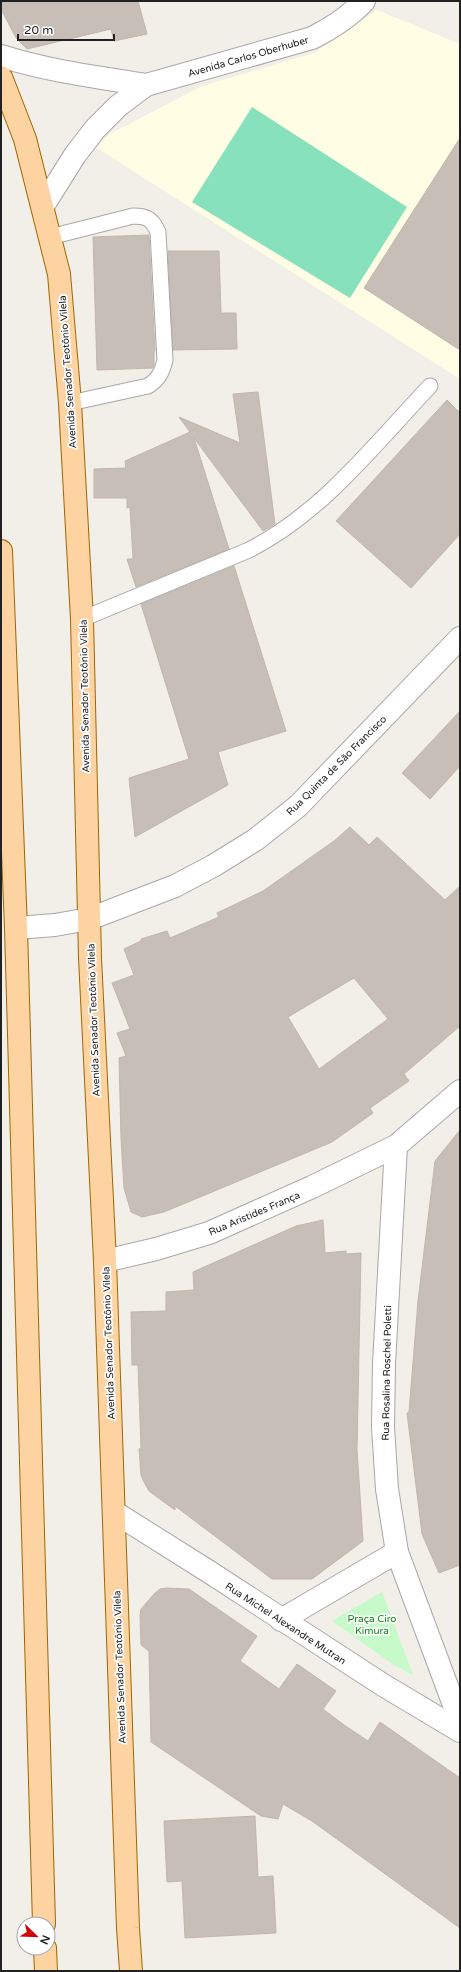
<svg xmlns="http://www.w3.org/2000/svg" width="461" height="1972" font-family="'Varela Round',sans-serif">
<rect width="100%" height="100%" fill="#f2eee8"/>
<path fill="#fffee4" d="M377,10l83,34v335l-363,-231 13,-14 92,-48 112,-33z"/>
<path fill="#c6fbc9" d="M382,1592l31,83 -19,-10 -62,-44z"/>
<path fill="#86e1bc" d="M252,107l155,100 -57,91 -158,-96z"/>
<g fill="#c7beb7" stroke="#c4b5aa" fill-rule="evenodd">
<path d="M1,1h137l9,33 -33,7 -3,-12 -84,20 -11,-11 -15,-29z"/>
<path d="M460,138v212l-96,-62z"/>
<path d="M149,235l6,116h-1v14l-1,3 -56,2 -4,-133z"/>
<path d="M168,251h51l2,62h15l1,36 -64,1z"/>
<path d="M258,392l17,132 -12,7 -69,-93 35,111 -93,38 -9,-28h6l-3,-52 -3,1v-10h-33v-29l32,-1 -1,-7 65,-29 -11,-15 61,26 -7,-49z"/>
<path d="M447,400l13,13v121l-49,54 -75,-67z"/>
<path d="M234,566l52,165 -68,21 10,33 -93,52 -6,-59 60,-19 -48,-155z"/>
<path d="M460,711v55l-30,33 -28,-26z"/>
<path d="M350,827l19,18 8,-8 68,63 15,-14v140l-56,48 5,7 -39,27 3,5 -41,29 -168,70 -22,5 -11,-5 -7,-24 -3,-50 -2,-80 7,-2 -9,-23 13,-4 -18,-46 22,-8 -10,-26 17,-8v-2l26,-8 3,7 49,-21 -2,-4 46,-22 71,-50zM354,978l34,41 -69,50 -31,-52z"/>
<path d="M460,1130v435l-21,8 -17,-39 -15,-121 2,-1 9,-111 17,-140z"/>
<path d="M323,1220l2,33 21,-2v3l15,-1 -4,196 6,92 -51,38h-40l-97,-73v4l-26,-19 -5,-9 -3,-7 -2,-26 2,-1 -3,-83h-6l-1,-53 35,-1v-19l28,-2 -1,-18 103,-46z"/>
<path d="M167,1588l22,1 68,47 -17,25 39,28 18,-25 39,27 -13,18 21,16 24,16 12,-19 80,56v150l-148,-107 -29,-17 -5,15 -17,-3 -110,-74 -2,-91 -8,-6 -1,-30 1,-6 13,-15 6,-5z"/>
<path d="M255,1816l3,61 15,-1 3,57 -91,5 -3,-57 -15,1 -3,-61z"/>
</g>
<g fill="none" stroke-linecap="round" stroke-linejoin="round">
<defs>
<g id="service">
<path d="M50,237l83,-21c14,0 19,3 25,16l7,128c-3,12 -6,19 -17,26l-78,17"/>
<path d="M82,619l167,-69c73,-37 125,-105 181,-164"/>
</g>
<g id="minor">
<path d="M1,56c47,15 96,21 145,29"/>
<path d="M43,206l32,-51 20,-26 23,-23 28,-21 166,-47c20,-10 37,-21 52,-37"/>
<path d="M16,928l39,-3 34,-6 86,-33 38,-20 42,-26 43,-34 162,-168"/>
<path d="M396,1146l-12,218 -1,63 4,62 10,63 63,169"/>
<path d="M105,1261l51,-12 53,-16 103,-46 84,-41 64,-55"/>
<path d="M114,1512l97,61 172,112 77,46"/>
<path d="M281,1620l116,-68"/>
</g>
<g id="primary">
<path d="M1,77l24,62 34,135 11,129 12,216 8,339 15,303 23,667 3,43"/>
<path d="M1,551l15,377 28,996"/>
<path d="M45,1948l1,23"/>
</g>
</defs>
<use href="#service" stroke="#a8a8a8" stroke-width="17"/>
<use href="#minor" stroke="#a8a8a8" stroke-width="24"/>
<use href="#primary" stroke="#9f6600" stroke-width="24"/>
<use href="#service" stroke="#fff" stroke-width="15"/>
<use href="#minor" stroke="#fff" stroke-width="22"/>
<use href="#primary" stroke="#fdd3a2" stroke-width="22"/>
</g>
<g text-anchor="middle" stroke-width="3.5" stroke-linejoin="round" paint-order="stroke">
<g font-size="10" fill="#212121" stroke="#fff">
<text transform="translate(248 56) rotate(-16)" y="4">Avenida Carlos Oberhuber</text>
<text transform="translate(67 372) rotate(-94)" y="4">Avenida Senador Teotônio Vilela</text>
<text transform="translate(84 696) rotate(-91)" y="4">Avenida Senador Teotônio Vilela</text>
<text transform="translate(336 765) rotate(-45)" y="4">Rua Quinta de São Francisco</text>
<text transform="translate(93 1020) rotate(-92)" y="4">Avenida Senador Teotônio Vilela</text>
<text transform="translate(254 1213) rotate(-23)" y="4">Rua Aristides França</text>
<text transform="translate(108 1343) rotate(-92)" y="4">Avenida Senador Teotônio Vilela</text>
<text transform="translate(386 1373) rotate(-89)" y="4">Rua Rosalina Roschel Poletti</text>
<text transform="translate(286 1623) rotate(33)" y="4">Rua Michel Alexandre Mutran</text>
<text transform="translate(119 1667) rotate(-92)" y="4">Avenida Senador Teotônio Vilela</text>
</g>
<g font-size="10" fill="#0a8512" stroke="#fff">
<text x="372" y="1622">Praça Ciro<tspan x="372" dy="12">Kimura</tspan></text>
</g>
</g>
<rect width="461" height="1972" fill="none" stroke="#212121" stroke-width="4"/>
<g transform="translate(36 1936) rotate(113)"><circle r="19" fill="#ffffff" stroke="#a6a6a6"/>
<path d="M0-3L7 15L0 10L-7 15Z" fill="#d30005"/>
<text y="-6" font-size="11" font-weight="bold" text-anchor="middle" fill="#212121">N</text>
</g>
<path d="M18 34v6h96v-6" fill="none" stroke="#212121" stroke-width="2"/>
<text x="24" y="34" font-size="12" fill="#212121" stroke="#ffffff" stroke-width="3" paint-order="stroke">20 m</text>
</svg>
